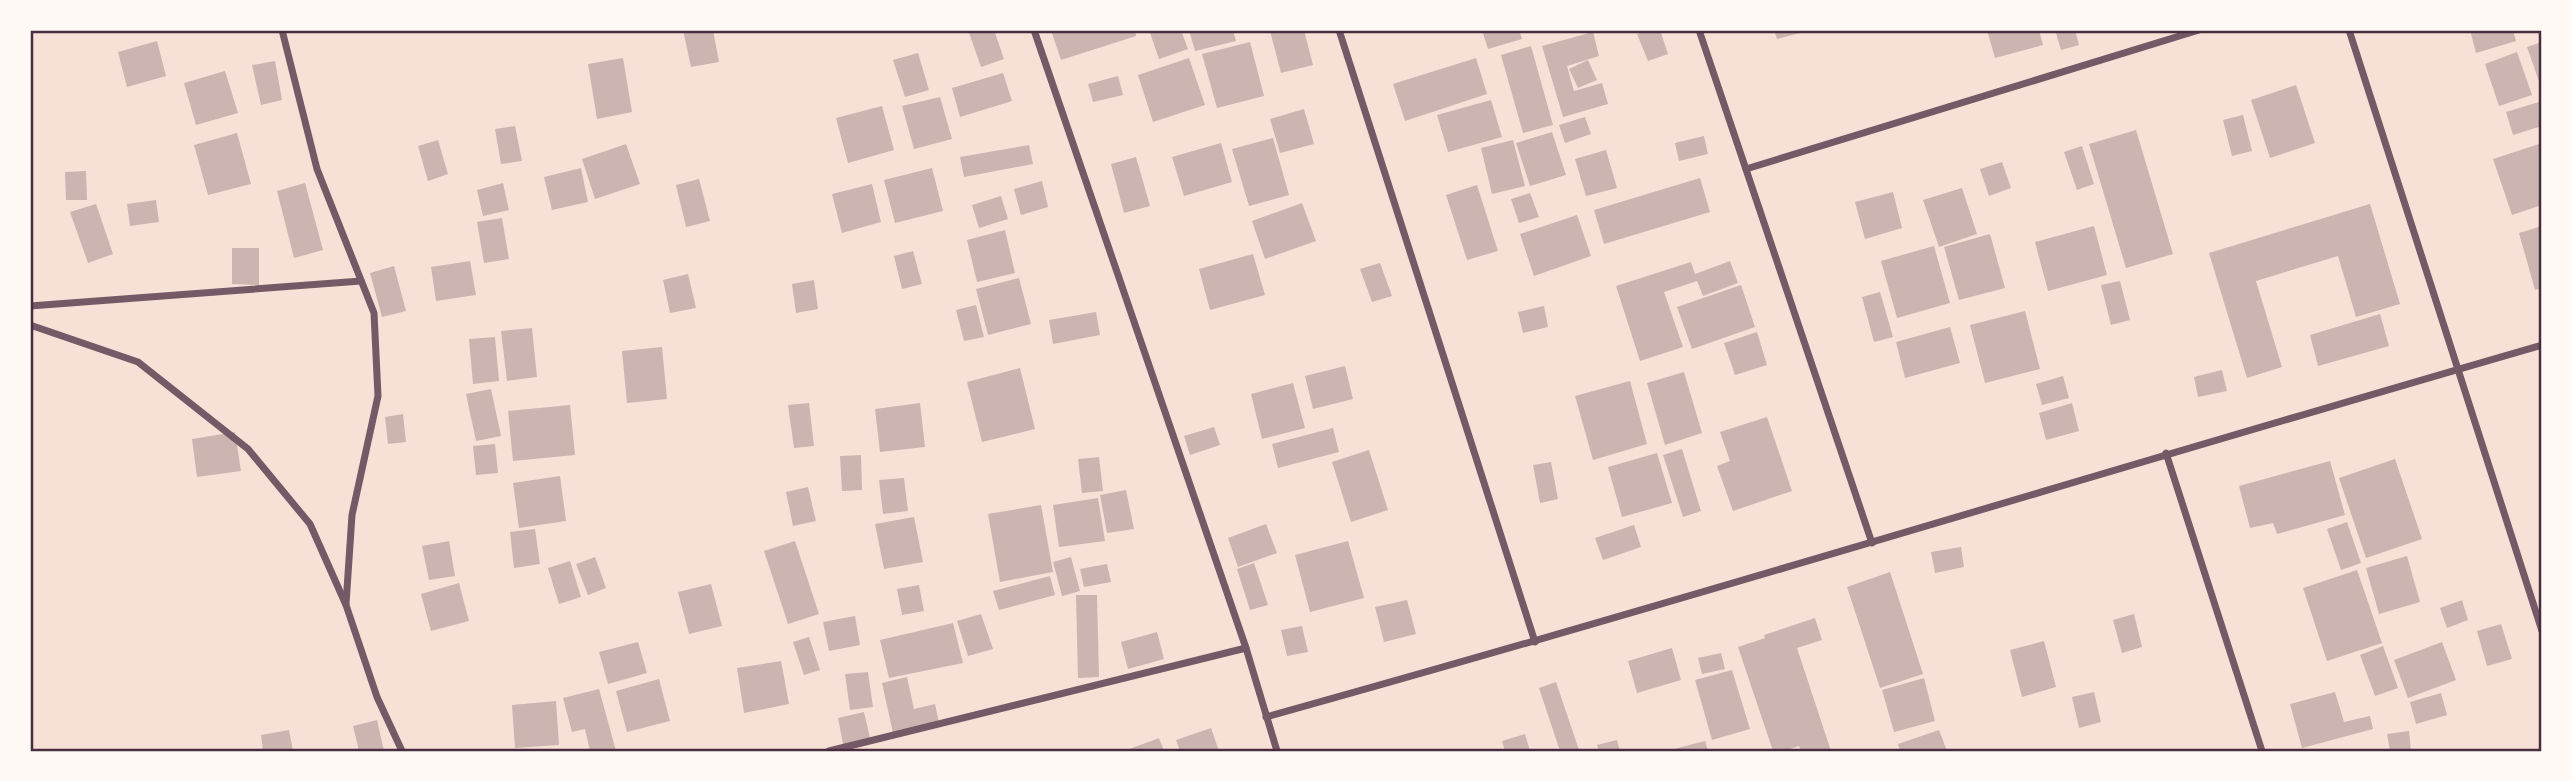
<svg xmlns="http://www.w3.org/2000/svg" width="2572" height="781" font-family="'Roboto Condensed',sans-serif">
<rect width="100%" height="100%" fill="#f7e1d7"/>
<g fill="#ccb4b1">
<path d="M683,30h30l6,32 -28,5z"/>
<path d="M968,30h26l10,29 -23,8z"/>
<path d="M1051,30h84l1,6 -75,24z"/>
<path d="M1149,30h32l7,19 -29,10z"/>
<path d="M1189,30h44l3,11 -41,10z"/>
<path d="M1275,30h29l9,35 -32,8 -11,-42z"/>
<path d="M1482,30h37l3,9 -34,10z"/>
<path d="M1649,30h11l8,24 -20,7 -11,-27z"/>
<path d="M1774,30h26v3l-23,6z"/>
<path d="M1987,30h52l4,15 -48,13z"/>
<path d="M2055,30h20l4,15 -18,5z"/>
<path d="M2470,30h43l3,11 -40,12z"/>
<path d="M1593,32l6,24 -32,10 7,25 28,-8 6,21 -45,13 -21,-71z"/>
<path d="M157,41l9,35 -39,11 -9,-35z"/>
<path d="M1250,42l14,54 -47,12 -15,-54z"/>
<path d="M2542,42v48l-15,-43z"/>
<path d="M1531,46l22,79 -30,8 -22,-78z"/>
<path d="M2517,52l15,43 -33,11 -14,-42z"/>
<path d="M918,53l11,37 -24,7 -12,-37z"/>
<path d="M623,58l9,54 -35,7 -9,-55z"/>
<path d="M1189,58l16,47 -52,17 -15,-47z"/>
<path d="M1476,58l11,36 -82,27 -12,-37z"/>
<path d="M1588,60l9,20 -19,8 -9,-19z"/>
<path d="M275,61l7,39 -21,5 -9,-40z"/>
<path d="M225,71l13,42 -42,12 -12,-42z"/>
<path d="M1003,73l9,28 -52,16 -8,-29z"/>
<path d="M1118,76l5,19 -30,7 -5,-18z"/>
<path d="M2296,85l19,58 -45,15 -19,-58z"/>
<path d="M940,97l12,42 -38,10 -12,-43z"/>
<path d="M1491,100l11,37 -54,15 -11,-37z"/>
<path d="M2542,101v25l-29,9 -7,-23z"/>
<path d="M882,106l12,44 -46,13 -12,-45z"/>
<path d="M1304,109l10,35 -34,9 -10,-34z"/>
<path d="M2243,115l9,36 -20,5 -9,-36z"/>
<path d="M1585,117l6,17 -26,9 -6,-18z"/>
<path d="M515,126l7,35 -21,3 -6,-35z"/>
<path d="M2136,130l37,124 -47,14 -37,-124z"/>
<path d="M1552,132l14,43 -36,11 -14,-43z"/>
<path d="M237,133l14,51 -43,11 -14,-50z"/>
<path d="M1704,136l4,18 -29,7 -4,-18z"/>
<path d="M1273,138l16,57 -40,11 -17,-57z"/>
<path d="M438,140l10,34 -20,7 -10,-35z"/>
<path d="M1513,140l12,46 -33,8 -11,-46z"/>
<path d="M1221,143l11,39 -48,14 -12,-39z"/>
<path d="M2542,143v62l-30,10 -19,-56z"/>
<path d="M626,144l14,40 -45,15 -13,-40z"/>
<path d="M1029,145l4,19 -69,13 -4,-20z"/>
<path d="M2082,146l12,38 -17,6 -13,-38z"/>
<path d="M1606,150l11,38 -31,8 -11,-37z"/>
<path d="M1136,157l14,49 -26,7 -13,-49z"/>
<path d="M2002,162l9,26 -22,8 -9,-27z"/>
<path d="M581,168l7,34 -36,8 -8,-33z"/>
<path d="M932,168l11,43 -48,12 -11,-43z"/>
<path d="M86,171l1,29h-21l-1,-28z"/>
<path d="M1700,178l10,34 -106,32 -10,-34z"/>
<path d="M699,179l11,42 -24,6 -10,-42z"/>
<path d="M1042,181l6,26 -27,8 -7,-26z"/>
<path d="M305,183l18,67 -29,8 -17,-67z"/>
<path d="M503,183l6,27 -26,6 -6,-26z"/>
<path d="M872,184l9,38 -39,11 -10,-39z"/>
<path d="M1477,185l21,66 -31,9 -21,-65z"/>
<path d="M1962,188l15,46 -38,13 -16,-47z"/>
<path d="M1893,192l9,36 -37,11 -10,-37z"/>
<path d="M1530,193l9,24 -20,6 -8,-24z"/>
<path d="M1001,196l7,23 -29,9 -7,-23z"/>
<path d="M156,200l3,22 -29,4 -3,-22z"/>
<path d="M1302,203l14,38 -51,18 -13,-38z"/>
<path d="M96,204l17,50 -25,9 -18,-51z"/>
<path d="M2370,204l30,100 -44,13 -18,-61 -82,25 26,86 -35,11 -38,-125z"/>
<path d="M1577,215l14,41 -57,20 -14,-42z"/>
<path d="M502,218l7,41 -25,4 -7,-41z"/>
<path d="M2094,226l13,49 -59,16 -13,-49z"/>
<path d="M2542,226v62l-7,2 -16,-57z"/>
<path d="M1005,230l10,43 -38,9 -10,-42z"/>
<path d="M1990,234l15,54 -46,12 -15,-53z"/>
<path d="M1934,246l16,57 -53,15 -16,-57z"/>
<path d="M232,248h27v37l-27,-1z"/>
<path d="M913,251l9,33 -20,5 -8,-33z"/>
<path d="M1253,254l12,41 -55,15 -11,-41z"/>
<path d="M470,261l6,34 -40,6 -5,-34z"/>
<path d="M1730,261l8,22 -35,13 -6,-15 -33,11 19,55 -43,14 -24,-75 75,-24 4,12z"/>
<path d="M1380,263l12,33 -20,6 -12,-33z"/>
<path d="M394,266l12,45 -24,6 -12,-44z"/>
<path d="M688,274l8,34 -26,5 -7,-33z"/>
<path d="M1019,278l12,46 -43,11 -12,-46z"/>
<path d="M814,280l4,29 -22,4 -4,-29z"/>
<path d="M2120,281l10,39 -19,5 -10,-40z"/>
<path d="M1741,285l14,42 -63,22 -15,-42z"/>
<path d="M1880,292l13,45 -19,5 -12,-45z"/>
<path d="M976,305l8,32 -20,4 -8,-31z"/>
<path d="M1544,306l4,21 -25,6 -5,-21z"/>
<path d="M2025,311l15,58 -55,14 -15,-58z"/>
<path d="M1096,312l4,23 -47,9 -4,-24z"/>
<path d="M2380,314l9,32 -71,20 -8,-31z"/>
<path d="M1950,327l10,36 -55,15 -9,-36z"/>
<path d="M532,328l5,49 -30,4 -6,-50z"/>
<path d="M1757,332l10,33 -32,10 -11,-32z"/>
<path d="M495,337l4,44 -26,3 -4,-45z"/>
<path d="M662,347l5,52 -40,4 -5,-52z"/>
<path d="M1345,366l8,33 -40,10 -8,-33z"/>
<path d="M1020,368l15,61 -53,13 -15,-60z"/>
<path d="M2222,370l5,21 -29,6 -4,-20z"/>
<path d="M1684,372l18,61 -37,12 -18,-62z"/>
<path d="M2063,376l6,22 -27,7 -6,-21z"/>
<path d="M1630,381l17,63 -54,16 -18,-64z"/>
<path d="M1293,383l12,45 -43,11 -11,-45z"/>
<path d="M491,389l10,47 -25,5 -10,-47z"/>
<path d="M809,403l5,43 -20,2 -6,-43z"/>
<path d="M920,403l5,44 -45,5 -5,-43z"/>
<path d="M2072,403l7,28 -33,9 -7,-27z"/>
<path d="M570,405l5,50 -62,6 -5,-50z"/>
<path d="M403,414l3,28 -18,2 -3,-27z"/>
<path d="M1767,417l25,74 -59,20 -16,-45 13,-5 -10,-29z"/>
<path d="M1214,427l6,18 -30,10 -6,-19z"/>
<path d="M1333,428l6,24 -61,16 -6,-24z"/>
<path d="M235,432l6,39 -44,6 -5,-38z"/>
<path d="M495,444l3,29 -22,2 -3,-29z"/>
<path d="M1682,449l19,62 -18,6 -20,-62z"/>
<path d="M1369,450l19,60 -37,12 -19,-60z"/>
<path d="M1657,453l15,50 -50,14 -14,-50z"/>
<path d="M861,455l1,35 -20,1 -2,-35z"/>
<path d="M1099,457l4,34 -21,2 -4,-34z"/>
<path d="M2395,459l27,80 -56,19 -27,-80z"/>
<path d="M2330,461l15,54 -68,19 -4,-11 -23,5 -11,-42z"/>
<path d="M1551,462l7,37 -18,4 -7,-38z"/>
<path d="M560,476l6,45 -47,7 -6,-45z"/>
<path d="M904,478l4,33 -25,3 -4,-34z"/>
<path d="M808,487l8,34 -23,5 -7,-34z"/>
<path d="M1126,490l8,39 -27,4 -7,-38z"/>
<path d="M1098,498l7,43 -46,6 -6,-42z"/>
<path d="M1041,505l12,67 -53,10 -12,-68z"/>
<path d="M914,517l9,45 -39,7 -9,-45z"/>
<path d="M2347,522l14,41 -20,7 -14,-41z"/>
<path d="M1266,524l11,29 -39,14 -10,-29z"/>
<path d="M1634,525l7,22 -38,13 -8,-22z"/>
<path d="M535,529l5,35 -26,4 -4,-36z"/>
<path d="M449,541l6,35 -26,4 -7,-34z"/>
<path d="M795,541l24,73 -31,10 -24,-73z"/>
<path d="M1348,541l16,57 -54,14 -15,-57z"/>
<path d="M1961,547l3,20 -29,6 -4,-21z"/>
<path d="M2407,556l13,46 -41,12 -13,-46z"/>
<path d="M595,557l11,31 -18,7 -12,-31z"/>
<path d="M1071,557l9,34 -18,5 -9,-34z"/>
<path d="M570,561l11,36 -22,7 -11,-36z"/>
<path d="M1254,563l14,42 -18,5 -13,-41z"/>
<path d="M1107,564l4,18 -27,5 -4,-18z"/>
<path d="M2357,570l25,73 -55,18 -24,-73z"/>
<path d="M1890,572l33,102 -43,14 -33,-101z"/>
<path d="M1050,576l5,19 -56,15 -6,-19z"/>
<path d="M459,583l10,38 -38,10 -10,-37z"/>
<path d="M711,584l11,42 -33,8 -11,-42z"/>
<path d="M919,585l5,26 -22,4 -5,-26z"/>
<path d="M1076,595h21l2,82 -21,1z"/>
<path d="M1407,600l9,34 -32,8 -9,-35z"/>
<path d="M2462,600l6,20 -21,8 -7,-20z"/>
<path d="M981,614l12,35 -25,7 -11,-35z"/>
<path d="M2134,614l8,33 -20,6 -9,-33z"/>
<path d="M855,616l5,29 -31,6 -6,-29z"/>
<path d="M1815,618l7,22 -25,8 34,103h-30l-2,-5 -15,5h-11l-35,-104 27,-9 -1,-3z"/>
<path d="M953,623l10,40 -74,15 -9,-38z"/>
<path d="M2501,624l11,35 -25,7 -10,-35z"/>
<path d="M1302,626l6,26 -21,4 -6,-26z"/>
<path d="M1157,632l7,27 -36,10 -7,-27z"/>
<path d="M809,637l11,33 -16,5 -11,-33z"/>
<path d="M2044,641l12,46 -34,10 -12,-47z"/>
<path d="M638,642l9,31 -39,11 -9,-32z"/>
<path d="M2442,642l14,38 -48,18 -14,-38z"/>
<path d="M2383,646l15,42 -23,8 -15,-41z"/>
<path d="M1672,648l9,32 -44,13 -9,-32z"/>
<path d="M1721,653l4,16 -23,5 -4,-16z"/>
<path d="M781,661l8,43 -45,9 -7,-45z"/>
<path d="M1732,670l18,59 -38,11 -17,-60z"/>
<path d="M868,672l5,35 -23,3 -5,-36z"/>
<path d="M907,677l7,32 21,-5 4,19 -46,10 -11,-50z"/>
<path d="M1924,678l11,43 -41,11 -12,-42z"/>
<path d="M659,679l11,42 -43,11 -11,-41z"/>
<path d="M1556,682l23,68 -3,1h-16l-21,-63z"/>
<path d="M599,689l17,62h-26l-5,-22 -13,3 -9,-34z"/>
<path d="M2094,692l7,30 -22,6 -7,-31z"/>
<path d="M2335,692l9,30 26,-6 3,13 -71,19 -12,-44z"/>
<path d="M2441,693l6,22 -31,9 -6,-22z"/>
<path d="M556,701l3,44 -44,3 -3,-43z"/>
<path d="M864,712l7,30 -27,7 -6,-31z"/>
<path d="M377,720l7,31h-25l-6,-25z"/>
<path d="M1211,728l8,23h-39l-4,-11z"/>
<path d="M289,730l4,21h-30l-2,-16z"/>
<path d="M1939,730l8,21h-47l-2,-7z"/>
<path d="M2409,731l2,20h-21l-3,-17z"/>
<path d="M1525,734l5,17h-25l-3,-10z"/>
<path d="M1159,738l5,13h-40z"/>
<path d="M1617,740l3,11h-21l-2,-6z"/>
<path d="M1705,741l3,10h-37l-1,-1z"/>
</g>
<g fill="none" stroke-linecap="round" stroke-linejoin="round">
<g stroke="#755966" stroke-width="7">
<path d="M282,30l35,139 57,144 4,83 -26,119 -6,89"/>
<path d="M1034,30l212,618 31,103"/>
<path d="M1339,30l196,612"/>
<path d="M1699,30l173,513"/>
<path d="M2349,30l193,601"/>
<path d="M1746,169l453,-139"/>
<path d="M30,306l331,-25"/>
<path d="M30,325l108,37 110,87 62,75 36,81 31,92 25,54"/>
<path d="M2166,453l96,298"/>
<path d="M1266,717c427,-119 850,-249 1276,-372"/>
<path d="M829,751l417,-103"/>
</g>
</g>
<rect width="2572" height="781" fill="none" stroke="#fffaf5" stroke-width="63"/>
<rect x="32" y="32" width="2508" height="718" fill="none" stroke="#4a2c40" stroke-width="2.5"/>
</svg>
